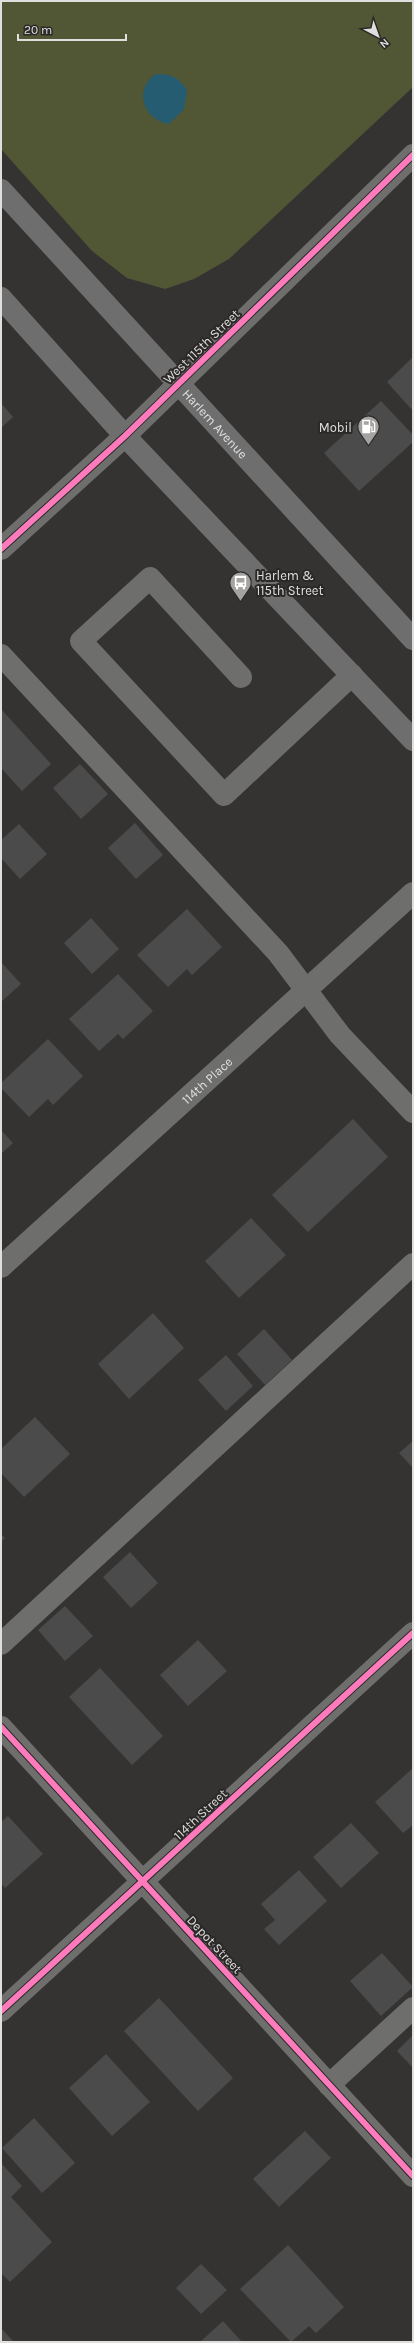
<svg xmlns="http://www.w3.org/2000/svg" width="414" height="2343" font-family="Karla,sans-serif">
<rect width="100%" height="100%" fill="#343332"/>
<path fill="#515735" d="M1,1h412v86l-184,172 -35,20 -29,10 -38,-11 -35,-27 -91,-102z"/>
<path fill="#255c71" d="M156,74c15,0 22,3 31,16l-3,19 -15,15c-26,-4 -36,-35 -13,-50z"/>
<g fill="#4c4b4b">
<path d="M413,357v54l-26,-29z"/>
<path d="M381,401l32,34v7l-54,49 -35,-38z"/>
<path d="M1,403l12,14 -12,11z"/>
<path d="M1,709l50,55 -29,27 -21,-23z"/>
<path d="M80,764l28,30 -27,25 -28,-31z"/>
<path d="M135,823l28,32 -27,24 -28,-31z"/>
<path d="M19,824l28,30 -27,25 -19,-21v-18z"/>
<path d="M187,909l35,38 -30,28 -5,-6 -19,18 -31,-32z"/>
<path d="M91,918l28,31 -27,25 -28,-31z"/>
<path d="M1,962l20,22 -20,18z"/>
<path d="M118,974l35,37 -30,28 -5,-5 -19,17 -30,-32z"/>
<path d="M48,1039l35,37 -30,29 -5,-6 -19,18 -28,-29v-5z"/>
<path d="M353,1119l35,38 -80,75 -36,-37z"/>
<path d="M1,1130l12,13 -12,11z"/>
<path d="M251,1218l35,37 -47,43 -34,-37z"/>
<path d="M153,1313l31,35 -55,51 -31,-35z"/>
<path d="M264,1329l28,31 -27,25 -28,-31z"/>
<path d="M226,1355l27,31 -27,25 -28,-31z"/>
<path d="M35,1417l35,37 -46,43 -23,-24v-24z"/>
<path d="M413,1441v27l-14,-15z"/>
<path d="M1,1534l4,4 -4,4z"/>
<path d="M130,1552l28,31 -27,25 -28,-31z"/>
<path d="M65,1606l28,30 -28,25 -27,-31z"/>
<path d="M198,1640l29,31 -39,35 -28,-31z"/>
<path d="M100,1668l63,68 -31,29 -63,-68z"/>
<path d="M413,1768v57l-10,8 -28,-31z"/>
<path d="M8,1816l35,38 -38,34 -4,-5v-61z"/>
<path d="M351,1823l28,30 -38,35 -28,-31z"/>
<path d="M299,1870l28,31 -48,44 -15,-16 11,-9 -14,-16z"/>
<path d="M382,1953l31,34 -32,29 -31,-35z"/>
<path d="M159,1998l74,80 -35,33 -74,-80z"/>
<path d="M413,2035v33l-16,-17z"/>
<path d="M106,2054l44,48 -38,34 -43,-48z"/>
<path d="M34,2118l41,45 -33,30 -40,-45z"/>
<path d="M305,2131l26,27 -52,49 -26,-28z"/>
<path d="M1,2163l21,23 -11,11 41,45 -42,40 -9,-9z"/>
<path d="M288,2245l56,62 -28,26 -7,-7 -18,16 -51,-53z"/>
<path d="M201,2264l26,26 -26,24 -25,-26z"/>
<path d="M223,2321l19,21h-42z"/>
<path d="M1,2328l13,14h-13z"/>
</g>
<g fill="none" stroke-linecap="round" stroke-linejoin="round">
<g stroke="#6e6e6d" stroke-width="22">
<path d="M1,549l124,-113 288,-281"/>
<path d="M1,655l277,298 62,82 73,77"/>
<path d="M241,677l-91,-99 -69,63 143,154 128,-120"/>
<path id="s1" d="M1,1267l412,-374"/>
<path d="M1,1644l412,-380"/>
<path d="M1,1727l412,449"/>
<path d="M1,2011l412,-378"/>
<path d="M329,2085l84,-77"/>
</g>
<g stroke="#6f6e6e" stroke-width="22">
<path id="s2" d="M1,190l412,449"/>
<path d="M1,298l124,138 288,304"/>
</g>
<defs>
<g id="cycleway">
<path d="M1,549l124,-113 288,-281"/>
<path d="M1,1727l412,449"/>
<path d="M1,2011l412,-378"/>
</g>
</defs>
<use href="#cycleway" stroke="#2b2927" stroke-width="8"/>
<use href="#cycleway" stroke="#fd7abc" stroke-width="6"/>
</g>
<defs>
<symbol id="fuel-pin" viewBox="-11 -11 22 30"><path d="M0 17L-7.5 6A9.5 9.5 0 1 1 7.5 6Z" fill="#a4a3a2" stroke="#2b2927"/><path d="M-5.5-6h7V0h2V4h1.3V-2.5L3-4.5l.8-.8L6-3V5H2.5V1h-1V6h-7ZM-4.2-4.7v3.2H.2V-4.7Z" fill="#fff"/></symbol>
<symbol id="bus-pin" viewBox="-11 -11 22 30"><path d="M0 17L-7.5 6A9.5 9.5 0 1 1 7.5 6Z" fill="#a4a3a2" stroke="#2b2927"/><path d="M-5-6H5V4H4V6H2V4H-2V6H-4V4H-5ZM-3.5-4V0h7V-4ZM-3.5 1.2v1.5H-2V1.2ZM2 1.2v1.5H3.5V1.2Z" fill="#fff"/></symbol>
</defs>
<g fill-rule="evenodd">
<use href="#fuel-pin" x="356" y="414" width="25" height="34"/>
<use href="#bus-pin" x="228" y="570" width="25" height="34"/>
</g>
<g text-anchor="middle" stroke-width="4" stroke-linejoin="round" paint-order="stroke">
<g font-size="13" fill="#e0dfde" stroke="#2b2927">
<text transform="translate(201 346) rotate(-44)" y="5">West 115th Street</text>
<text dy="5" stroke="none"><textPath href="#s2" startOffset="317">Harlem Avenue</textPath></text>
<text dy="5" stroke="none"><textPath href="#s1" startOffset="278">114th Place</textPath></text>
<text transform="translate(200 1814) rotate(-43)" y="5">114th Street</text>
<text transform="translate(215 1944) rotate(47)" y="5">Depot Street</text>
</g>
<g font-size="13" fill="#e0dfde" stroke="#2b2927" text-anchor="end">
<text x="352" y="432">Mobil</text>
<text x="256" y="580" text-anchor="start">Harlem &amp;<tspan x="256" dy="15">115th Street</tspan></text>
</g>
</g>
<rect width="414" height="2343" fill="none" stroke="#e0dfde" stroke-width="4"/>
<g transform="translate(378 36) rotate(139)" stroke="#2b2927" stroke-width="3" paint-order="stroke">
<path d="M0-3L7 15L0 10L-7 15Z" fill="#e0dfde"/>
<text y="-6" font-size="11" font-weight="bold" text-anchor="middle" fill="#e0dfde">N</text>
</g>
<path d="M18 34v6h108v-6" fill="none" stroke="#e0dfde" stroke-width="2"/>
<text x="24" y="34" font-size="12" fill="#e0dfde" stroke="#2b2927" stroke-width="3" paint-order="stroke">20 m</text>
</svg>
